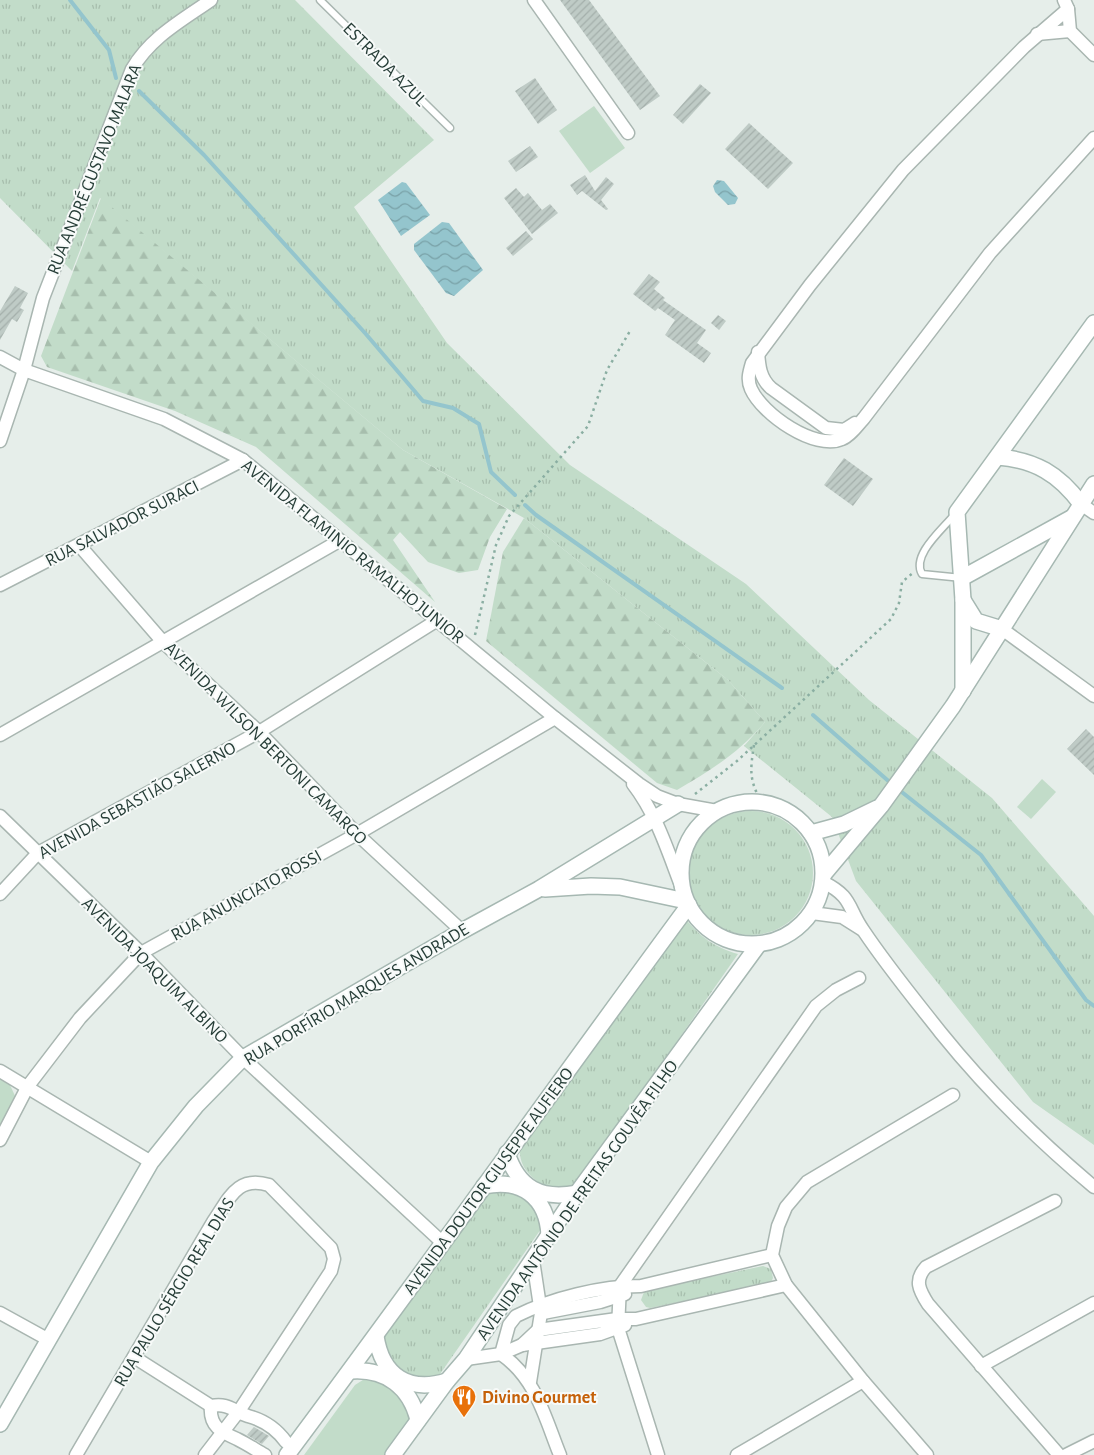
<svg xmlns="http://www.w3.org/2000/svg" width="1094" height="1455" font-family="'Alegreya Sans',sans-serif">
<defs>
<pattern id="grass-tufts" width="24" height="20" patternUnits="userSpaceOnUse" patternTransform="scale(1.25)"><rect width="24" height="20" fill="#c2dcc9"/><path d="M3 7l-1-3M5 7V3M7 7l1-3M15 17l-1-3M17 17v-4M19 17l1-3" fill="none" stroke="#a7bead"/></pattern>
<pattern id="forest-firs" width="22" height="20" patternUnits="userSpaceOnUse" patternTransform="scale(1.25)"><rect width="22" height="20" fill="#c2dcc9"/><path d="M5 1l3.5 6h-7zM16 11l3.5 6h-7z" fill="#a7bead"/></pattern>
<pattern id="water-waves" width="16" height="10" patternUnits="userSpaceOnUse" patternTransform="scale(1.25)"><rect width="16" height="10" fill="#94c5cd"/><path d="M0 5q4-4 8 0t8 0" fill="none" stroke="#79a1a7"/></pattern>
<pattern id="building-hatch" width="6" height="6" patternUnits="userSpaceOnUse" patternTransform="scale(1.25)"><rect width="6" height="6" fill="#bfcbc6"/><path d="M-1 1l2-2M0 6l6-6M5 7l2-2" fill="none" stroke="#a4afab"/></pattern>
</defs>
<rect width="100%" height="100%" fill="#e6eeea"/>
<g fill="url(#grass-tufts)">
<path d="M0,0h295l139,140 -80,67 93,136 123,122 176,119 123,116 123,98 102,118v229l-61,-43 -177,-221 -24,-64 -88,-71 21,-24 -37,-42 -204,-162 -121,-68 -303,-252 -28,73 -72,-73z"/>
<circle cx="751" cy="873" r="62"/>
<path d="M684,917c16,20 30,30 54,37l-162,232 -25,6c-16,-13 -33,-21 -31,-45z"/>
<path d="M509,1189l28,20 4,20 -103,148 -22,5 -29,-21 -4,-22 2,-3 100,-143z"/>
<path d="M763,1266l8,3 2,9 -2,4 -4,2 -117,24 -4,-1 -5,-7 3,-8 4,-2z"/>
</g>
<g fill="url(#forest-firs)">
<path d="M101,198l302,252 104,59 -17,28 -12,33 -19,3 -31,-11 -28,-30 -7,8 42,62 -179,-155 -81,-36 -128,-44 -6,-11z"/>
<path d="M524,518l204,162 37,42c-27,31 -52,47 -88,68l-20,-7 -171,-142 17,-89z"/>
</g>
<g fill="#c2dcc9">
<path d="M594,106l31,42 -35,25 -31,-42z"/>
<path d="M1042,779l14,13 -25,27 -14,-12z"/>
<path d="M0,1079l10,6 6,13 -16,31z"/>
<path d="M366,1378c20,3 49,22 43,46l-23,31h-82l51,-70z"/>
</g>
<g fill="url(#water-waves)">
<path d="M717,180l7,1 14,17 -3,6 -7,1 -13,-13 -2,-6z"/>
<path d="M402,182l4,1 24,32 -29,21 -23,-36z"/>
<path d="M442,222l7,1 34,47 -29,26 -8,-3 -32,-43v-6z"/>
</g>
<g fill="none" stroke-linecap="round" stroke-linejoin="round">
<g stroke="#94c5cd" stroke-width="4">
<path d="M70,0l39,50 7,28"/>
<path d="M139,91l65,64 161,178 58,68 30,7 26,16 12,48 24,23"/>
<path d="M525,505l11,10 246,173"/>
<path d="M813,715l80,70"/>
<path d="M898,789l83,66 105,145 8,6"/>
</g>
</g>
<g fill="url(#building-hatch)">
<path d="M560,0h29l71,96 -20,14z"/>
<path d="M535,78l22,32 -19,14 -23,-33z"/>
<path d="M700,84l11,9 -28,31 -10,-9z"/>
<path d="M749,123l44,40 -25,26 -43,-40z"/>
<path d="M530,146l8,11 -22,15 -8,-11z"/>
<path d="M585,175l10,16 11,-14 8,7 -13,16 7,9 -2,1 -24,-19 -5,4 -7,-10z"/>
<path d="M516,188l8,9 4,-4 14,17 8,-6 8,9 -26,21 -28,-36z"/>
<path d="M526,231l7,8 -20,17 -7,-8z"/>
<path d="M649,274l11,8 -6,7 11,9 -2,2 43,30 -9,13 14,10 -7,10 -39,-28 10,-15 -17,-12 -3,3 -22,-17z"/>
<path d="M15,286l13,7 -8,15 4,2 -7,12 -5,-3 -12,21v-29z"/>
<path d="M718,315l8,6 -7,9 -8,-7z"/>
<path d="M844,458l29,21 -20,27 -29,-21z"/>
<path d="M1086,729l8,8v38l-27,-26z"/>
<path d="M254,1427l15,9 -7,8 -15,-9z"/>
</g>
<g fill="none" stroke-linecap="round" stroke-linejoin="round">
<defs>
<g id="lane">
<path d="M320,0l130,128"/>
<path d="M954,515c-11,14 -43,40 -32,59l40,4"/>
</g>
<g id="street">
<path d="M534,0l94,133"/>
<path d="M1064,0l4,9 2,22 24,24"/>
<path d="M1068,9l-44,38 -121,123 -93,115 -58,78c-3,10 -5,17 -1,26 11,25 64,62 91,50 8,-3 16,-14 22,-21l126,-165 104,-115"/>
<path d="M1037,34l33,-3"/>
<path d="M758,352c1,14 2,26 13,36l55,40 18,2 11,-7"/>
<path d="M0,357l24,13 140,49 79,41 312,258 84,66 18,12 21,8 39,7"/>
<path d="M0,441l24,-71 19,-72 89,-229c19,-32 49,-48 79,-69"/>
<path d="M1081,504l13,9"/>
<path d="M79,545l84,97 96,90 98,102 105,97"/>
<path d="M0,585l243,-125"/>
<path d="M1002,629l92,67"/>
<path d="M0,735l339,-194"/>
<path d="M633,784c24,31 35,68 49,104"/>
<path d="M0,816l141,137 102,105 201,186"/>
<path d="M823,882c30,15 24,25 40,48 24,36 52,70 78,103 46,57 98,108 153,154"/>
<path d="M0,894l38,-41 221,-121 177,-111"/>
<path d="M812,913l30,4 19,12"/>
<path d="M0,1071l151,91"/>
<path d="M0,1140l28,-54 52,-68 61,-65 216,-119 198,-116"/>
<path d="M1055,1201l-129,66c-12,13 -7,23 2,37l131,151"/>
<path d="M0,1313l49,27"/>
<path d="M543,1313l57,-11 25,-8"/>
<path d="M522,1345l16,-15 79,-11h19l150,-34"/>
<path d="M134,1357l77,49c19,-3 21,5 37,10 15,4 28,12 38,26"/>
<path d="M466,1359l35,-5 21,-9 78,-11 25,-9"/>
<path d="M981,1366l113,-63"/>
<path d="M530,1382l11,-69 -8,-53"/>
<path d="M211,1406c-2,20 10,26 26,33 10,5 19,11 28,16"/>
<path d="M76,1455l137,-233c16,-23 24,-47 56,-37l62,63 3,11 -3,12 -92,140 -34,44"/>
<path d="M560,1455c-15,-37 -24,-77 -59,-101l8,-29 7,-9c36,-18 85,-30 125,-30l131,-31"/>
<path d="M658,1455l-40,-127 2,-42 196,-280 20,-16 23,-12"/>
<path d="M737,1455l126,-74"/>
<path d="M927,1455l-64,-74 -77,-96 -14,-30 6,-29 8,-19 21,-25 146,-87"/>
<path d="M1066,1455l28,-14"/>
</g>
<g id="secondary">
<path d="M998,457c37,3 61,17 83,47"/>
<path d="M962,578l109,-60"/>
<path d="M963,600l13,21 26,8"/>
<path d="M963,691v-91l-6,-88 137,-189"/>
<circle cx="752" cy="873" r="71"/>
<path d="M811,833l33,-9 33,-16"/>
<path d="M824,874l57,-68 72,-100 141,-222"/>
<path d="M545,889l46,-3 29,1 66,14"/>
<path d="M507,1153c11,35 34,47 70,40"/>
<path d="M484,1186c37,-8 63,11 65,49"/>
<path d="M376,1336c6,40 33,57 71,45"/>
<path d="M352,1371c34,-2 58,16 66,49"/>
<path d="M0,1424l151,-262 45,-56 47,-48 219,-127 77,-42 139,-85"/>
<path d="M287,1455c136,-182 267,-367 402,-550"/>
<path d="M393,1455l54,-74 19,-22 111,-166 182,-249"/>
</g>
</defs>
<use href="#lane" stroke="#a9b6b1" stroke-width="9"/>
<use href="#street" stroke="#a9b6b1" stroke-width="15"/>
<use href="#secondary" stroke="#a6b8b2" stroke-width="18"/>
<g stroke="#8aaea2" stroke-width="2.5" stroke-dasharray="2.5 4" stroke-linecap="butt">
<path d="M475,635l21,-90 13,-29 79,-90 19,-56 23,-39"/>
<path d="M754,745c-4,26 -5,35 8,58"/>
<path d="M695,794l42,-33 154,-142 8,-16 3,-21 12,-10"/>
</g>
<use href="#lane" stroke="#fff" stroke-width="6"/>
<use href="#street" stroke="#fff" stroke-width="12"/>
<use href="#secondary" stroke="#fff" stroke-width="15"/>
</g>
<defs>
<symbol id="restaurant-pin" viewBox="-11 -11 22 30"><path d="M0 17L-7.5 6A9.5 9.5 0 1 1 7.5 6Z" fill="#e8710a" stroke="#f7faf9"/><path d="M-5-6h1v4h1v-4h1v4h1v-4h1v5L-1.5 .5V6h-2V.5L-5-1ZM5-6V6H3V1.5H1.5Q1.5-4 5-6Z" fill="#fff"/></symbol>
</defs>
<g fill-rule="evenodd">
<use href="#restaurant-pin" x="450" y="1383" width="28" height="38"/>
</g>
<g text-anchor="middle" stroke-width="4" stroke-linejoin="round" paint-order="stroke">
<g font-size="18" fill="#273e38" stroke="#f7faf9">
<text transform="translate(385 64) rotate(45)" y="6">ESTRADA AZUL</text>
<text transform="translate(94 169) rotate(-68)" y="6">RUA ANDRÉ GUSTAVO MALARA</text>
<text transform="translate(122 523) rotate(-27)" y="6">RUA SALVADOR SURACI</text>
<text transform="translate(353 551) rotate(39)" y="6">AVENIDA FLAMINIO RAMALHO JUNIOR</text>
<text transform="translate(266 743) rotate(45)" y="6">AVENIDA WILSON BERTONI CAMARGO</text>
<text transform="translate(137 800) rotate(-29)" y="6">AVENIDA SEBASTIÃO SALERNO</text>
<text transform="translate(246 895) rotate(-29)" y="6">RUA ANUNCIATO ROSSI</text>
<text transform="translate(155 970) rotate(45)" y="6">AVENIDA JOAQUIM ALBINO</text>
<text transform="translate(356 994) rotate(-31)" y="6">RUA PORFÍRIO MARQUES ANDRADE</text>
<text transform="translate(488 1181) rotate(-54)" y="6">AVENIDA DOUTOR GIUSEPPE AUFIERO</text>
<text transform="translate(577 1200) rotate(-55)" y="6">AVENIDA ANTÔNIO DE FREITAS GOUVÊA FILHO</text>
<text transform="translate(174 1292) rotate(-59)" y="6">RUA PAULO SÉRGIO REAL DIAS</text>
</g>
<g font-size="18" font-weight="bold" fill="#c56008" stroke="#f7faf9" text-anchor="start">
<text x="482" y="1403">Divino Gourmet</text>
</g>
</g>
</svg>
